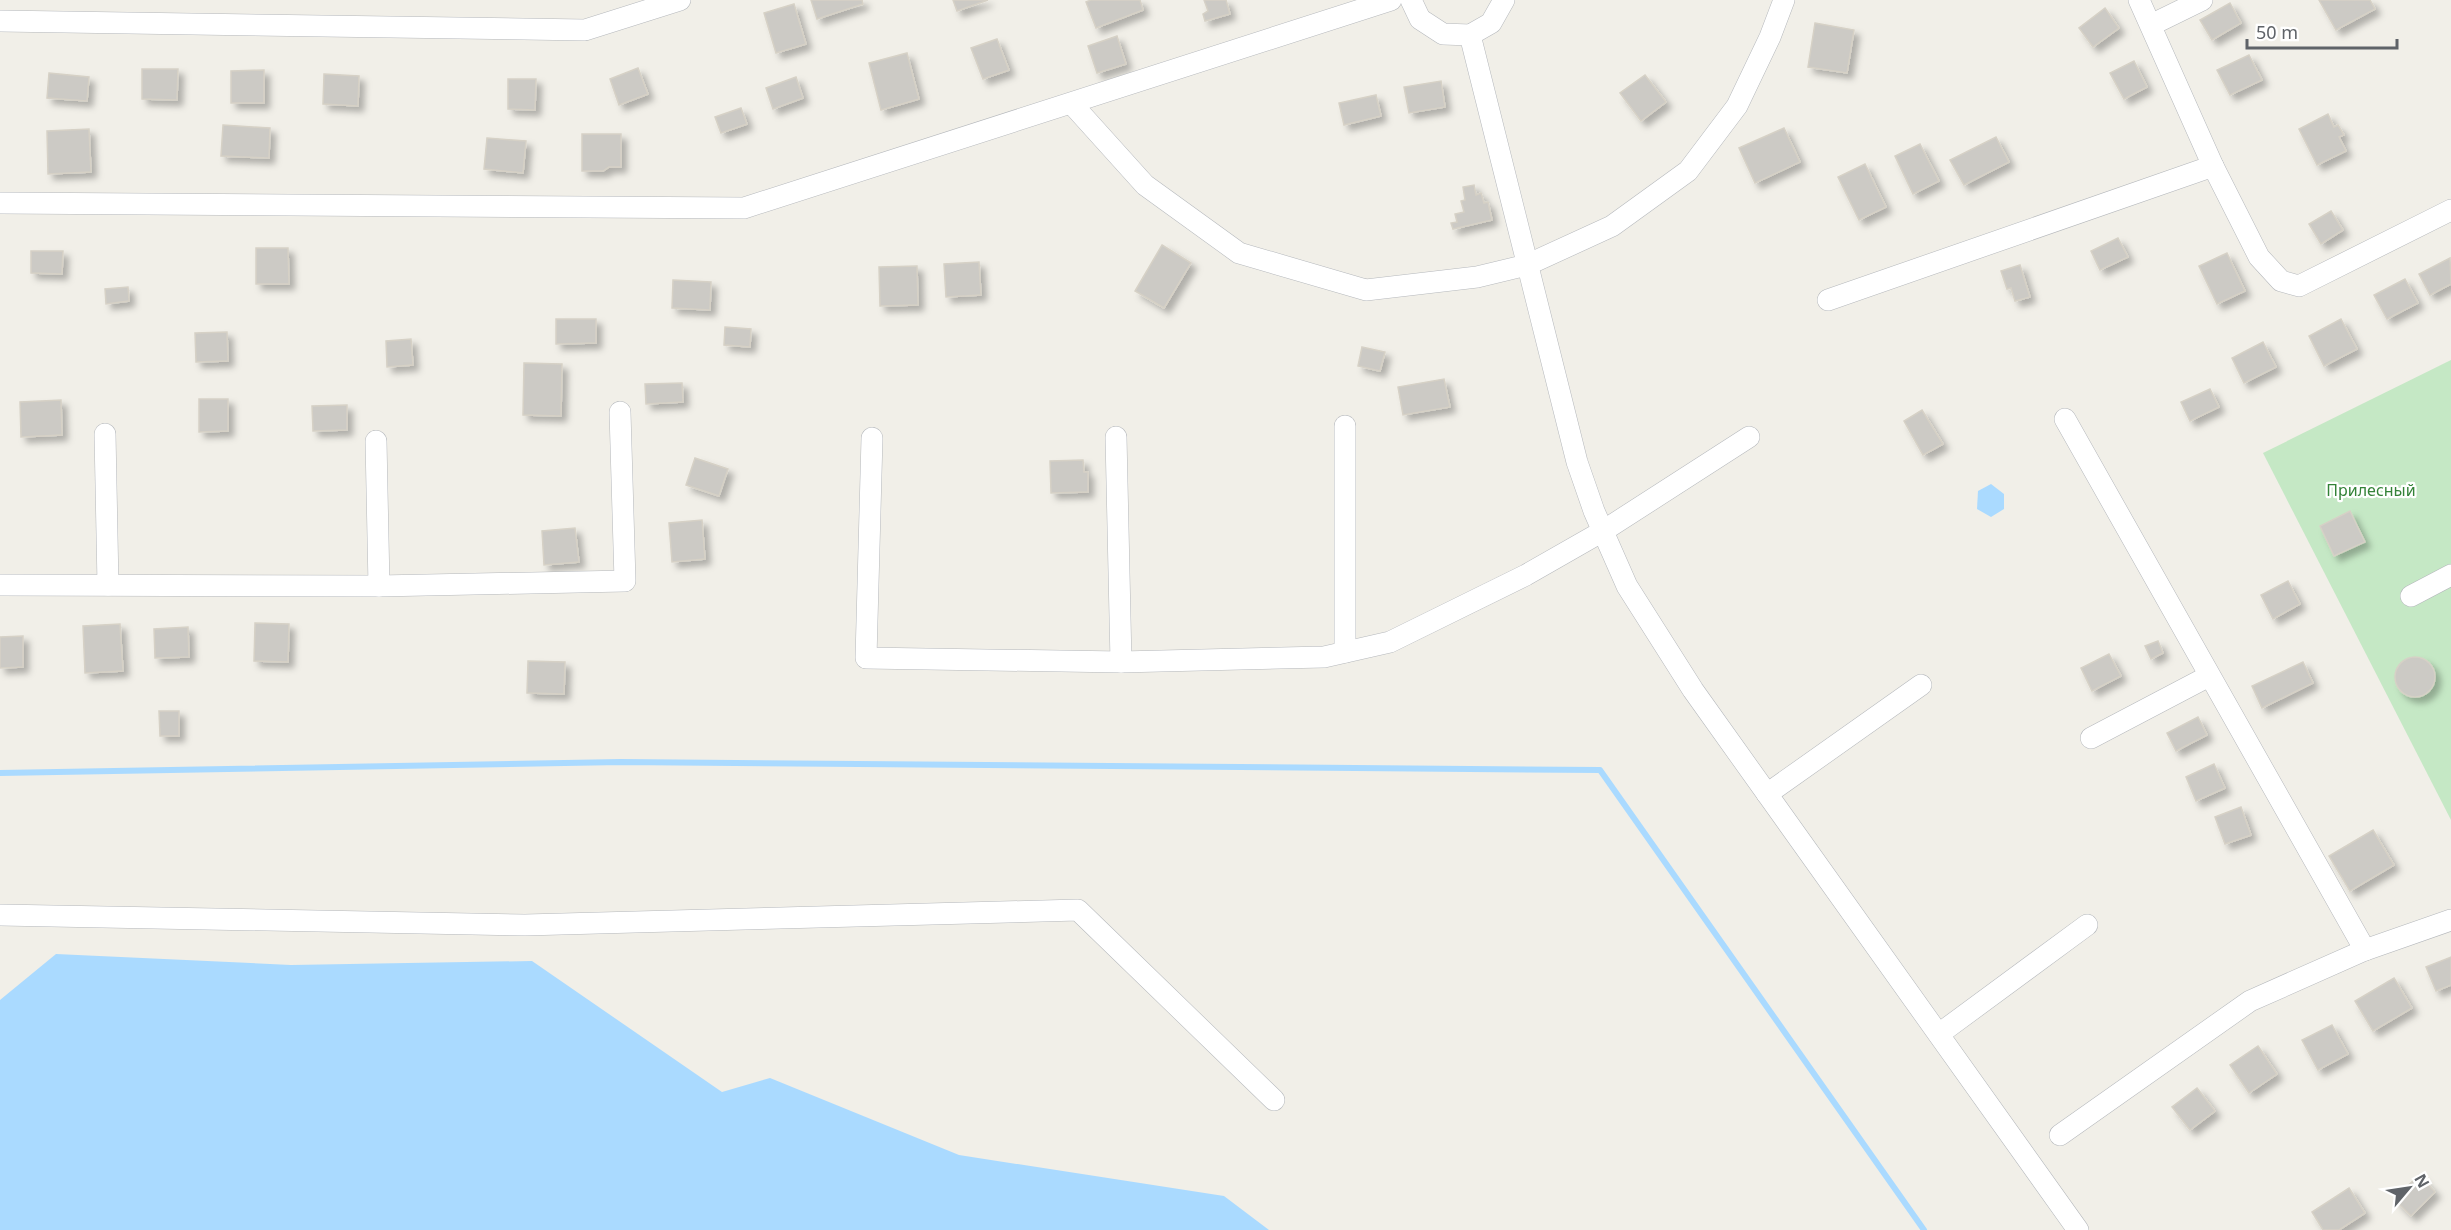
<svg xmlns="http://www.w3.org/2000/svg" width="2451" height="1230" font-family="'Noto Sans',sans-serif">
<defs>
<filter id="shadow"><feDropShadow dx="5.5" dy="5.5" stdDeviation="3" flood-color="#0004"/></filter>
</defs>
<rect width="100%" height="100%" fill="#f1efe8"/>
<path fill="#c5e8c5" d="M2451,360v460l-188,-367z"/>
<g fill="#aadaff">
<path d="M1991,484l13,10v15l-13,8 -14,-8 1,-18z"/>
<path d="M56,954l235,11 241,-4 190,131 48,-14 189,77 265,41 45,34h-1269v-230z"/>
</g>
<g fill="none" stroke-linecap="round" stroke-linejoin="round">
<path stroke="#aadaff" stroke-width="6" d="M0,773l621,-11 979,8 324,460"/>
</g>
<g fill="#cccac5" stroke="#d6d1c6" stroke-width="1.5" filter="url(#shadow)">
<path d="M811,0h51l1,4 -46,15z"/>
<path d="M953,0h35l-31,11z"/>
<path d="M1091,0h49l3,10 -47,18 -10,-26z"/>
<path d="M1204,0h22l4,14 -25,7 -2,-7 5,-3z"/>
<path d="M2319,0h51l5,9 -39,21z"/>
<path d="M2230,3l11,20 -29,17 -12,-20z"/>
<path d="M794,4l12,40 -30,9 -12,-40z"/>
<path d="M2105,8l14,20 -26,19 -14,-19z"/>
<path d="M1815,23l39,7 -7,43 -39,-6z"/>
<path d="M1117,36l9,28 -29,9 -9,-27z"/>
<path d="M997,39l12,31 -26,9 -12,-31z"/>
<path d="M907,53l12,46 -38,11 -12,-47z"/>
<path d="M2249,55l13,25 -32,15 -13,-25z"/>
<path d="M2134,61l13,26 -23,12 -14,-26z"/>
<path d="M638,68l10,26 -29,11 -9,-26z"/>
<path d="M142,69h36l-1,31 -35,-1z"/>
<path d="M264,70v33h-33v-32z"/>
<path d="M49,73l40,4 -2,24 -40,-3z"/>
<path d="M324,74l35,2 -1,30 -35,-2z"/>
<path d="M1645,75l21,27 -25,19 -21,-28z"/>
<path d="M796,77l7,21 -30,11 -7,-21z"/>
<path d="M508,79h28l-1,31 -27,-1z"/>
<path d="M1441,81l4,26 -36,6 -5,-26z"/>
<path d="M1376,95l5,21 -37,9 -5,-22z"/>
<path d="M741,108l6,16 -26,9 -6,-16z"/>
<path d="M2328,114l6,13 4,-2 6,10 -5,2 7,14 -29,14 -18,-36z"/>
<path d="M223,125l47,3 -1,30 -48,-2z"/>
<path d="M1784,128l16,34 -45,21 -16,-35z"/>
<path d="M89,129l2,43 -43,2 -1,-43z"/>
<path d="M582,134h39v33h-12l-6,4h-21z"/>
<path d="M1996,137l13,25 -45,23 -14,-25z"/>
<path d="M487,138l39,3 -3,32 -39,-4z"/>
<path d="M1920,144l19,37 -26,13 -18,-38z"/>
<path d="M1865,164l21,43 -27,13 -21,-43z"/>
<path d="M1474,185l2,10 5,-2 3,10 4,-1 4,18 -39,9 -2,-6 6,-1 -2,-8 9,-2 -3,-11 4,-1 -2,-13z"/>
<path d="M2331,211l12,19 -22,14 -12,-20z"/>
<path d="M2118,238l10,19 -28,13 -9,-19z"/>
<path d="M1162,245l29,18 -27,45 -29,-17z"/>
<path d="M256,248h32l1,36h-33z"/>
<path d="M31,251h32l-1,23 -31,-1z"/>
<path d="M2227,253l18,38 -28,13 -18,-38z"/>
<path d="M2450,258l1,26 -21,11 -11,-21z"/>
<path d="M979,262l2,33 -35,2 -2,-33z"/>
<path d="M2020,265l10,32 -15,4 -4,-13 -4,1 -6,-18z"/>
<path d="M917,266l1,39 -38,1 -1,-39z"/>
<path d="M2405,279l13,24 -31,16 -13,-24z"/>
<path d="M673,280l38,2 -1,28 -38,-2z"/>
<path d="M128,287l1,14 -23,3 -1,-15z"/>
<path d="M556,319h40v24l-40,1z"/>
<path d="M2341,319l16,30 -33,17 -15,-30z"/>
<path d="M725,327l26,2 -1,18 -26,-2z"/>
<path d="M227,332l1,29 -32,1 -1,-29z"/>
<path d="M411,339l2,26 -26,2 -1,-26z"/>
<path d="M2263,342l13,25 -32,16 -12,-25z"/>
<path d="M1362,347l23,5 -5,19 -22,-5z"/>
<path d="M524,363l38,1 -1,52 -38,-1z"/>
<path d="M1444,379l6,28 -47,8 -5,-28z"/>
<path d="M682,383l1,19 -37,2 -1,-20z"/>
<path d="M2210,389l9,18 -29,14 -9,-19z"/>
<path d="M199,399h29v32l-29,1z"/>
<path d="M61,400l1,35 -41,2 -1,-35z"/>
<path d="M347,405v25l-34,1 -1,-25z"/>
<path d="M1922,410l21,34 -20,11 -19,-34z"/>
<path d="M695,458l33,11 -9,27 -33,-11z"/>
<path d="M1083,460l1,12h4v20l-37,1 -1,-32z"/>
<path d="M2350,511l15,31 -31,14 -14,-30z"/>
<path d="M702,520l3,39 -33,3 -3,-39z"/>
<path d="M575,528l4,34 -35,3 -2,-34z"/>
<path d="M2288,581l12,23 -27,15 -12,-24z"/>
<path d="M255,623l34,1 -1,38 -34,-1z"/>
<path d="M120,624l3,47 -38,2 -2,-47z"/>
<path d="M188,627l1,30 -34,1 -1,-29z"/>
<path d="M23,636v31l-23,1v-31z"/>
<path d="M2158,641l5,12 -12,6 -6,-13z"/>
<path d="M2109,654l12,22 -29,15 -11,-23z"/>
<circle cx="2415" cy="677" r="20"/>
<path d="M528,661l37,1 -1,32 -37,-1z"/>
<path d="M2303,662l10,21 -51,25 -10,-22z"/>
<path d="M159,711h20v25h-19z"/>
<path d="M2198,717l9,18 -31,16 -9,-18z"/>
<path d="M2214,764l11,24 -29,13 -10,-24z"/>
<path d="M2241,807l10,28 -26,9 -10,-27z"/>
<path d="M2373,830l21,35 -44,26 -21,-35z"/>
<path d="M2451,957v28l-15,6 -10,-24z"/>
<path d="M2394,978l18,30 -39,23 -18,-30z"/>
<path d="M2332,1025l16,29 -30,16 -16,-30z"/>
<path d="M2258,1046l19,28 -28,19 -19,-28z"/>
<path d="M2197,1088l18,23 -25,19 -18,-23z"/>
<path d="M2419,1175l16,17 -24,24 -17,-17z"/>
<path d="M2349,1188l16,25 -26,17h-16l-11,-18z"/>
</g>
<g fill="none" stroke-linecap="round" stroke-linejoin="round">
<defs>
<g id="minor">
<path d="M1411,0l9,19 23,15 27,1 21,-12 13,-23"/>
<path d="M2139,0l74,166"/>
<path d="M0,21l585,9 95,-30"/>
<path d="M2151,25l51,-25"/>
<path d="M1470,35l107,427 17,49 33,75 66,104 385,540"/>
<path d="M1072,104l73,81 94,68 127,37 111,-13 50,-12 85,-39 76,-55 49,-65 33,-69 14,-37"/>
<path d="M0,203l744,5 647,-208"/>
<path d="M1828,300l385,-134 46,91 22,24 18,5 152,-76"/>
<path d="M2065,419l300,531"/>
<path d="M1345,426v226"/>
<path d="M105,434l3,151"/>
<path d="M1116,437l5,225"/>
<path d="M872,438l-6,220 255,4 203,-5 66,-15 136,-67 77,-44 146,-94"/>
<path d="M376,441l3,145"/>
<path d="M0,585l379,1 246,-5 -5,-169"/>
<path d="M2411,596l40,-21"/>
<path d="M2091,738l118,-62"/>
<path d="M1767,794l154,-109"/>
<path d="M0,915l525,10 553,-15 196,190"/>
<path d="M1939,1034l148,-109"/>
<path d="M2060,1135l190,-134 115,-51 86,-30"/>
</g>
</defs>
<use href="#minor" stroke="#b5b8bc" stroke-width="22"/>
<use href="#minor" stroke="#fff" stroke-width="21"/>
</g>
<g text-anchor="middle" stroke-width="4.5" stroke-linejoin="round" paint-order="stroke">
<g font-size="16" fill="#348238" stroke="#fff">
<text x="2371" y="496">Прилесный</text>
</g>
</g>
<g transform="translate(2409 1188) rotate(61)" stroke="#ffffff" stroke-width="4.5" paint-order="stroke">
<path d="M0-4.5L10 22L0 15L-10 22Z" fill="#5f6368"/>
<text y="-9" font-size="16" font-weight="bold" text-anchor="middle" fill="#5f6368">N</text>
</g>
<path d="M2247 39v9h150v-9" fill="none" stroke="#5f6368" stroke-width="3"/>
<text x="2256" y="39" font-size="18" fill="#5f6368" stroke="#ffffff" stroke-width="4.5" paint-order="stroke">50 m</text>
</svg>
